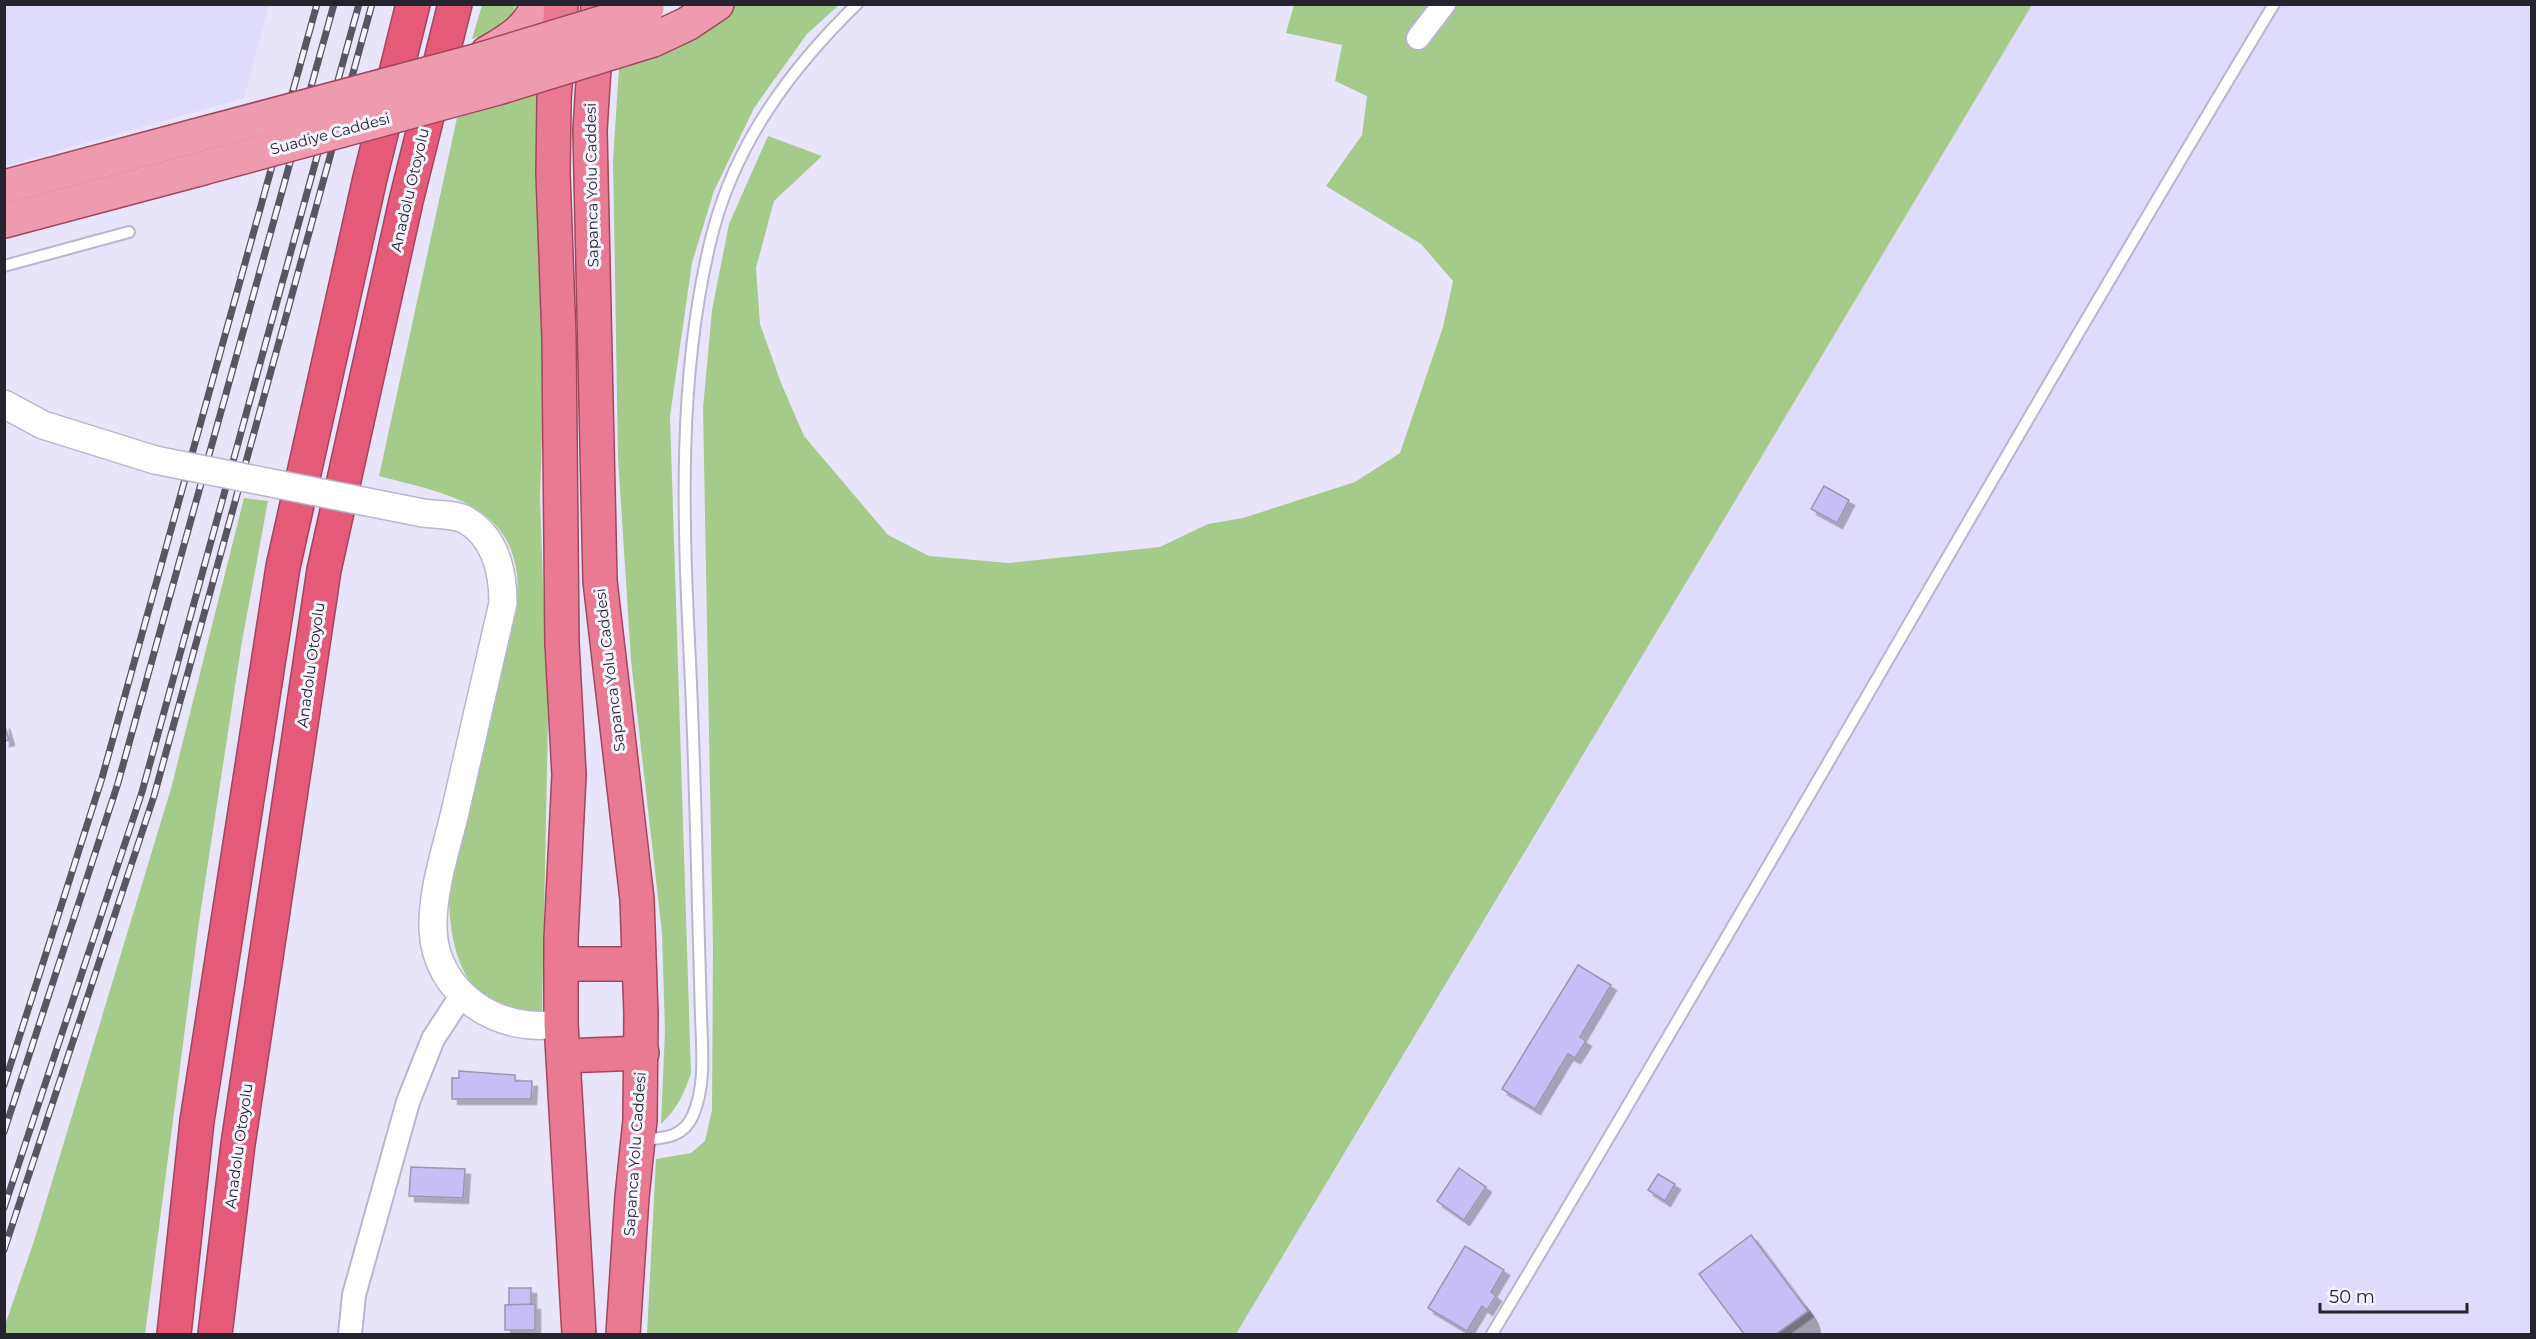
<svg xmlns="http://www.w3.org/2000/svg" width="2536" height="1339" font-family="Montserrat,sans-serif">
<defs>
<filter id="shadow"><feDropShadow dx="5.5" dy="5.5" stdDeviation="0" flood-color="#0004"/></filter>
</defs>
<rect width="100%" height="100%" fill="#e8e5fb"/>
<g fill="#dfdbfd">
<path d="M5,4h264v1l-25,93 -239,68z"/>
<path d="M2032,5h499v1329h-1295z"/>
</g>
<g fill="#a5cb8a">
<path d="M482,5h34c-7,20 -25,28 -44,34z"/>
<path d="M734,5h105l-32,29 -53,74 -40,83 -22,72 -22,153 21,657c-7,21 -14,36 -30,51l4,-94 -3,-97 -31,-273 -13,-203 -5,-297 6,-92 89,-41z"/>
<path d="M1294,5h738l-796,1329h-589l9,-175 35,-6 14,-12 7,-31 1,-161 -10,-541 9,-98 17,-86 39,-88 54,20 -48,45 -18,67 4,56 21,59 23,53 84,99 41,21 80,7 151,-16 48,-23 35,-6 112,-36 45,-29 43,-126 10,-46 -32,-37 -95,-58 36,-51 5,-39 -32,-15 7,-36 -56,-12z"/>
<path d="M540,90l4,288 -4,120 8,224 -6,294c-13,-3 -28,-4 -40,-9 -45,-17 -53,-74 -53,-115l67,-280c1,-12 2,-25 1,-37 -8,-74 -79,-83 -138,-99l78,-358z"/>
<path d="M244,498l24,3 -27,146 -42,275 -54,412h-140v-9l30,-87 137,-453z"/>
</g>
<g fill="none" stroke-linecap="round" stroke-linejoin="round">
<path stroke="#a09eaf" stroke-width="52" d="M1790,1327l5,7"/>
</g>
<g fill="#c6bef4" stroke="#9996af" stroke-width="1.5" filter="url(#shadow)">
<path d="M1824,486l25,14 -12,23 -26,-14z"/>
<path d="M4,723l5,17 -5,1z"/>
<path d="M1578,965l33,20 -31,52 6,4 -11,17 -7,-4 -33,55 -33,-20z"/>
<path d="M459,1071l56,4v6h17l-1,18h-79v-21h7z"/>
<path d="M411,1167l54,2 -2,29 -54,-2z"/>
<path d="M1459,1168l27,19 -22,33 -27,-19z"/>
<path d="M1658,1174l17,10 -10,17 -17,-11z"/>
<path d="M1751,1235l57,76 -32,23h-32l-45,-60z"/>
<path d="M1465,1246l39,24 -13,22 5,4 -9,14 -5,-4 -15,25 -39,-23z"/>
<rect x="509" y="1288" width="22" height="17"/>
<path d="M535,1304v26h-30v-25z"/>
</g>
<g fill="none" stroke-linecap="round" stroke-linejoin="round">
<defs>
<g id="service">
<path d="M4,266l125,-34"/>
<path d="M643,1140c22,-2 41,-3 50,-25 13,-29 9,-67 8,-98 -1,-36 -2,-73 -3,-110 -2,-82 -4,-163 -8,-245 -7,-142 -13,-288 22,-427 23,-91 78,-166 145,-231"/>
<path d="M1492,1334c265,-441 516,-889 782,-1330"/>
</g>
<g id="minor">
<path d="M1418,38l26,-34"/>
<path d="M350,1334l4,-39 54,-193 25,-63 28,-43"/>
</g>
<g id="tertiary">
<path d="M4,404l39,21 112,35"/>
<path d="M423,513c13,2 32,1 43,7 30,18 37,51 37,83 -16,70 -32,140 -48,209 -9,38 -23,78 -22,117 2,65 68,107 128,94"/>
</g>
<g id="primary">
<path d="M653,40l34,-16 30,-20"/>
<path d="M487,53c22,-13 41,-23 51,-49"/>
<path d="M4,187l191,-51"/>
<path d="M4,221l199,-53"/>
</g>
<g id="trunk">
<path d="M561,4l-7,96 -1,73 6,166 3,304 7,132 -8,164v84l18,311"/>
<path d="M598,4l-8,126 10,451 37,318 4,115 -1,106 -8,77 -9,137"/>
<path d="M561,964h78"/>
<path d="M563,1056l79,-3"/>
</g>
<g id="motorway">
<path d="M174,1334l23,-213 86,-554 87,-389 43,-174"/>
<path d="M215,1334l23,-190 86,-574 82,-369 49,-197"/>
</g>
</defs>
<use href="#service" stroke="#b8b5cf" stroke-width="14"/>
<use href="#minor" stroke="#b8b5cf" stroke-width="26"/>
<use href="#tertiary" stroke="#b8b5cf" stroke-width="30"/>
<use href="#primary" stroke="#a2465e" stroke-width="36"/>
<use href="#trunk" stroke="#a2465e" stroke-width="36"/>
<use href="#motorway" stroke="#a2465e" stroke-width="36"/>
<use href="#service" stroke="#fff" stroke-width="10"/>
<use href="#minor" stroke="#fff" stroke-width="22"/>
<use href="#tertiary" stroke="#fff" stroke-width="27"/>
<use href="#primary" stroke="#ef9baf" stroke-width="33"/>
<use href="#trunk" stroke="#ea7a94" stroke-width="33"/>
<use href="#motorway" stroke="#e55979" stroke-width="33"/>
<defs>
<g id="rail">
<path d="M4,1085l98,-307 215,-774"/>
<path d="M4,1132l114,-349 216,-779"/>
<path d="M4,1208l138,-416 217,-788"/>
<path d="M4,1250l150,-454 218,-792"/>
</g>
</defs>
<use href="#rail" stroke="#585663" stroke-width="7"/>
<use href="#rail" stroke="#f5f4ff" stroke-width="4.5" stroke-dasharray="14" stroke-linecap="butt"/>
<defs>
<path id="tertiary-bridge" d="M155,460l268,53"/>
<g id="primary-bridge">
<path d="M195,136l277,-74 175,-53"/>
<path d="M203,168l295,-80 155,-48"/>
</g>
</defs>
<use href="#tertiary-bridge" stroke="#b8b5cf" stroke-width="30" stroke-linecap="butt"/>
<use href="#primary-bridge" stroke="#a2465e" stroke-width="36" stroke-linecap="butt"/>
<use href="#tertiary-bridge" stroke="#fff" stroke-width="27"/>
<use href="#primary-bridge" stroke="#ef9baf" stroke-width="33"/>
</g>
<g text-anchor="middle" stroke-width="6" stroke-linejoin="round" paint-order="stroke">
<g font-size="15" fill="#25232d" stroke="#f5f4ff">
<text transform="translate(330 134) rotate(-15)" y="5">Suadiye Caddesi</text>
<text transform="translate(592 185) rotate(-91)" y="5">Sapanca Yolu Caddesi</text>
<text transform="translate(410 190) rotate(-77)" y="5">Anadolu Otoyolu</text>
<text transform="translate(311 665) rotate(-82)" y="5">Anadolu Otoyolu</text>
<text transform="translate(610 670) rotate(-97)" y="5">Sapanca Yolu Caddesi</text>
<text transform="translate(239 1146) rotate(-82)" y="5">Anadolu Otoyolu</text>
<text transform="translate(635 1154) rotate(-86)" y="5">Sapanca Yolu Caddesi</text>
</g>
</g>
<rect width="2536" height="1339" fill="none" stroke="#25232d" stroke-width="12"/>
<path d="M2320 1303v9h147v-9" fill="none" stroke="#25232d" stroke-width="3"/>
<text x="2329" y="1303" font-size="18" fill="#25232d" stroke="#f5f4ff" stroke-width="4.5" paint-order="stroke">50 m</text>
</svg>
